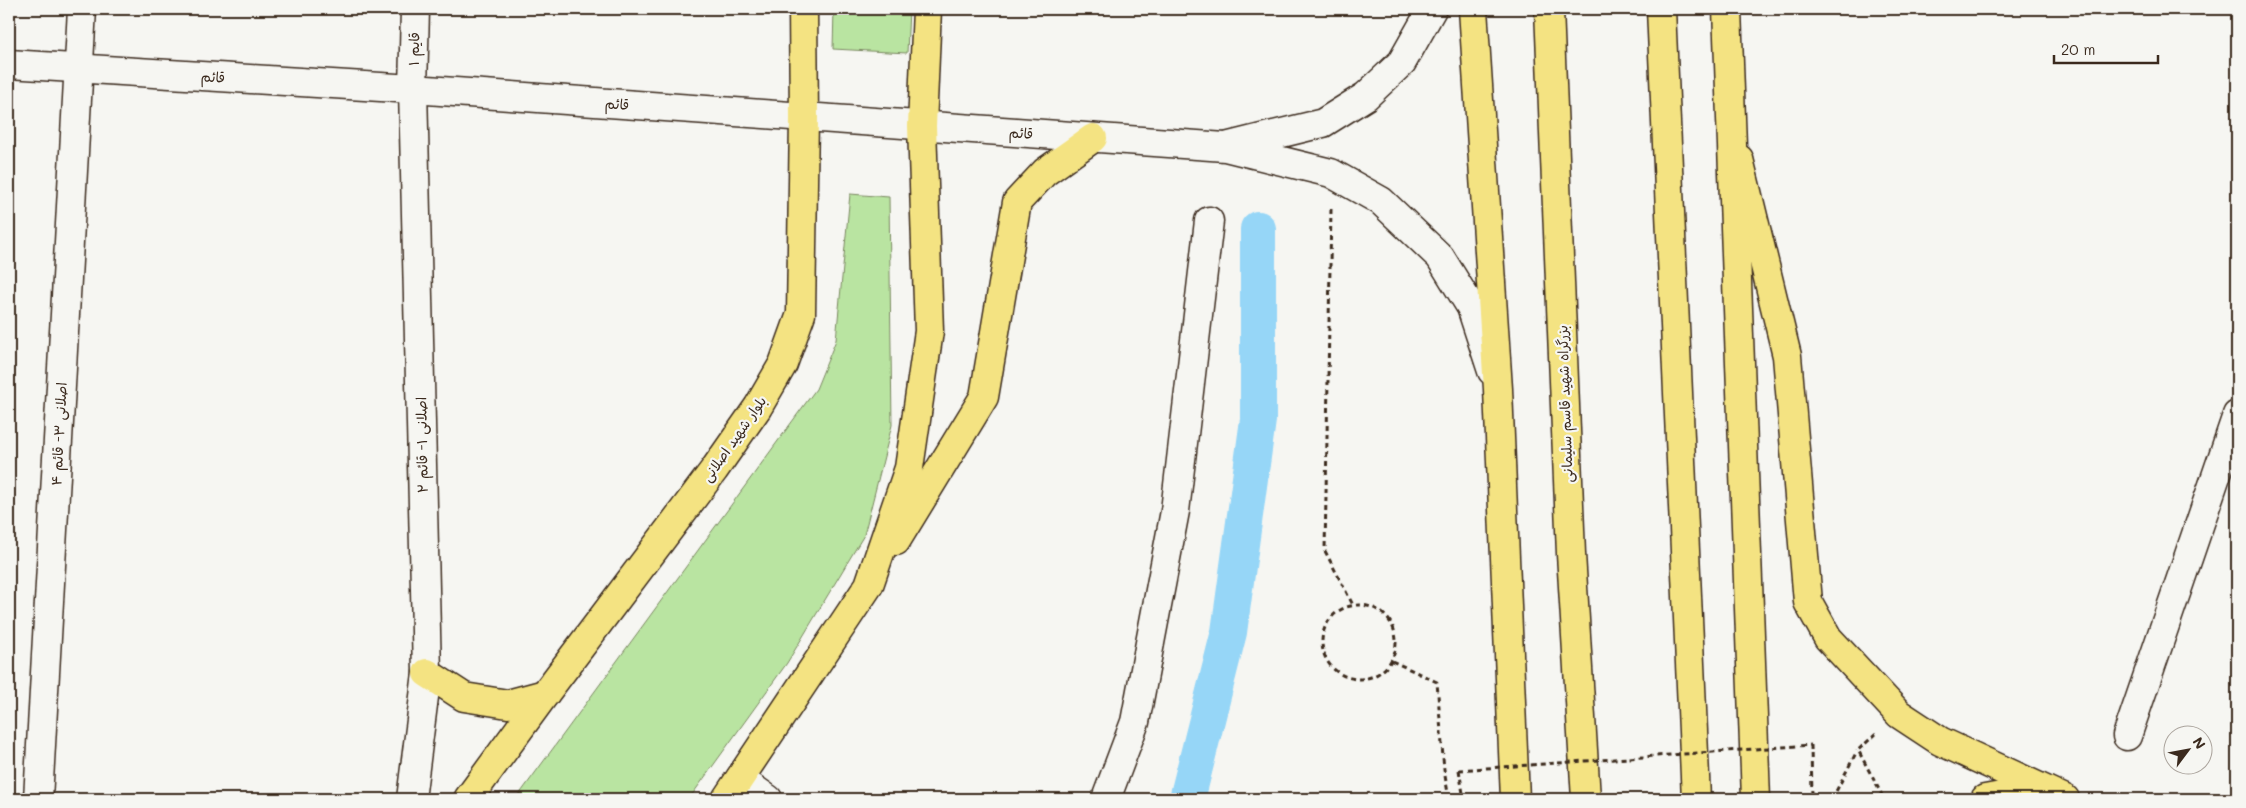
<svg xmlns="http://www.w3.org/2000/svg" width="2246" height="808" font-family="Mali,'Playpen Sans Arabic',sans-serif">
<rect width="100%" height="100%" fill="#f6f6f2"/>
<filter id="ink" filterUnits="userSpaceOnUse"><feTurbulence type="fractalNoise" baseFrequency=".02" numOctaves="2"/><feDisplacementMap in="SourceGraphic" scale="10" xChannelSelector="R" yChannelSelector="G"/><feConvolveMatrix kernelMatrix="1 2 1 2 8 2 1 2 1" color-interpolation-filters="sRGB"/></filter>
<g filter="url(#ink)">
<g fill="#b9e4a1" stroke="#7a8760">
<path d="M834,9h75l-2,44 -74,-4z"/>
<path d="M850,194l39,3 3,228 -28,110 -77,128 -98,136h-173l300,-410 20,-49z"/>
</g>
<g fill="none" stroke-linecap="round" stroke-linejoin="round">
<path stroke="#96d6f7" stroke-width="36" d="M1187,799l42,-167 29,-212v-191"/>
<defs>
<g id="minor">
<path d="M9,64l404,25 812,58 106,26 50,28 59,56 31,50 21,64"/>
<path d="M1229,146l94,-23 43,-27 36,-34 30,-53"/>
<path d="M2127,736l110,-321"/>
<path d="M740,779l28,20"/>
<path d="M38,799l44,-790"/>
<path d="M411,799l16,-126 -14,-584 2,-80"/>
<path d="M1106,799l29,-77 40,-211 34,-290"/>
</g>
<g id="major">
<path d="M1739,159l48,197 21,246 20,36 71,76 41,27 125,58"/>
<path d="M896,541l88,-144 33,-195 28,-30 48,-34"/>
<path d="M427,673l37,24 44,7 37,-10"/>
<path d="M468,799l77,-105 169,-224 44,-63 25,-43 18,-50 3,-196 -1,-109"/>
<path d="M726,799l143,-214 40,-117 20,-137 -7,-205 5,-117"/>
<path d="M1985,799l55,-10"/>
</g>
<g id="highway">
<path d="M1473,9l25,380 17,410"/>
<path d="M1549,9l22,545 15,245"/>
<path d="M1661,9l35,790"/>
<path d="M1727,9l29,790"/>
</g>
</defs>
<use href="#minor" stroke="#3b2a1e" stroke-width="31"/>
<use href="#major" stroke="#3b2a1e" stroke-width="31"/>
<use href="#highway" stroke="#3b2a1e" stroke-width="31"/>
<g stroke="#3b2a1e" stroke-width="3" stroke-dasharray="5 4" stroke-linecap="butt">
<path d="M1331,209l-6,342 28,54"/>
<circle cx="1359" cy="642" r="37"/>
<path d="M1392,661l45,21 7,88 5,29"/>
<path d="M1876,734l-18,16 26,49"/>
<path d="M1811,745l1,54"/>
<path d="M1459,770l5,29"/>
<path d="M1832,799l25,-48"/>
</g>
<use href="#minor" stroke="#f6f6f2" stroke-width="28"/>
<use href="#major" stroke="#f4e382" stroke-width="28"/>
<use href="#highway" stroke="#f4e382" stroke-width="28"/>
<path stroke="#3b2a1e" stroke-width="3" stroke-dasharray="5 4" stroke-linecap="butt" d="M1459,770l352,-25"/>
</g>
</g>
<g text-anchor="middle" stroke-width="4.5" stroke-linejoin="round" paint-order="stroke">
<g font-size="14" fill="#3b2a1e" stroke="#f6f6f2">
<text transform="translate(414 49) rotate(-89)" y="5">قایم ۱</text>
<text transform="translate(213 77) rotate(3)" y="5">قائم</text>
<text transform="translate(617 104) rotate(4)" y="5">قائم</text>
<text transform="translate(1021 133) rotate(4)" y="5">قائم</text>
<text transform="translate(1565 404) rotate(-92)" y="5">بزرگراه شهید قاسم سلیمانی</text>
<text transform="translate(59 434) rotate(-87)" y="5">اصلانی ۳- قائم ۴</text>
<text transform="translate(734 439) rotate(-55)" y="5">بلوار شهید اصلانی</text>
<text transform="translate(422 445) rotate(-91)" y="5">اصلانی ۱- قائم ۲</text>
</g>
</g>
<rect width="2246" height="808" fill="none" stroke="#f6f6f2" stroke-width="30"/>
<rect x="15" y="15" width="2216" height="778" fill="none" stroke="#3b2a1e" stroke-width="2" filter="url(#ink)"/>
<g transform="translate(2188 750) rotate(58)"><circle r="24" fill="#f6f6f2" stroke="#aba49d"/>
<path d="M0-4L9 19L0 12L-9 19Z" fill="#3b2a1e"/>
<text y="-8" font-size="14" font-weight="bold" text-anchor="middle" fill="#3b2a1e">N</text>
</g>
<path d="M2054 55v8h104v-8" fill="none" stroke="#3b2a1e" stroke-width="2.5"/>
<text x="2061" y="55" font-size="15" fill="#3b2a1e" stroke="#f6f6f2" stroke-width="4" paint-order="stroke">20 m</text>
</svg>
